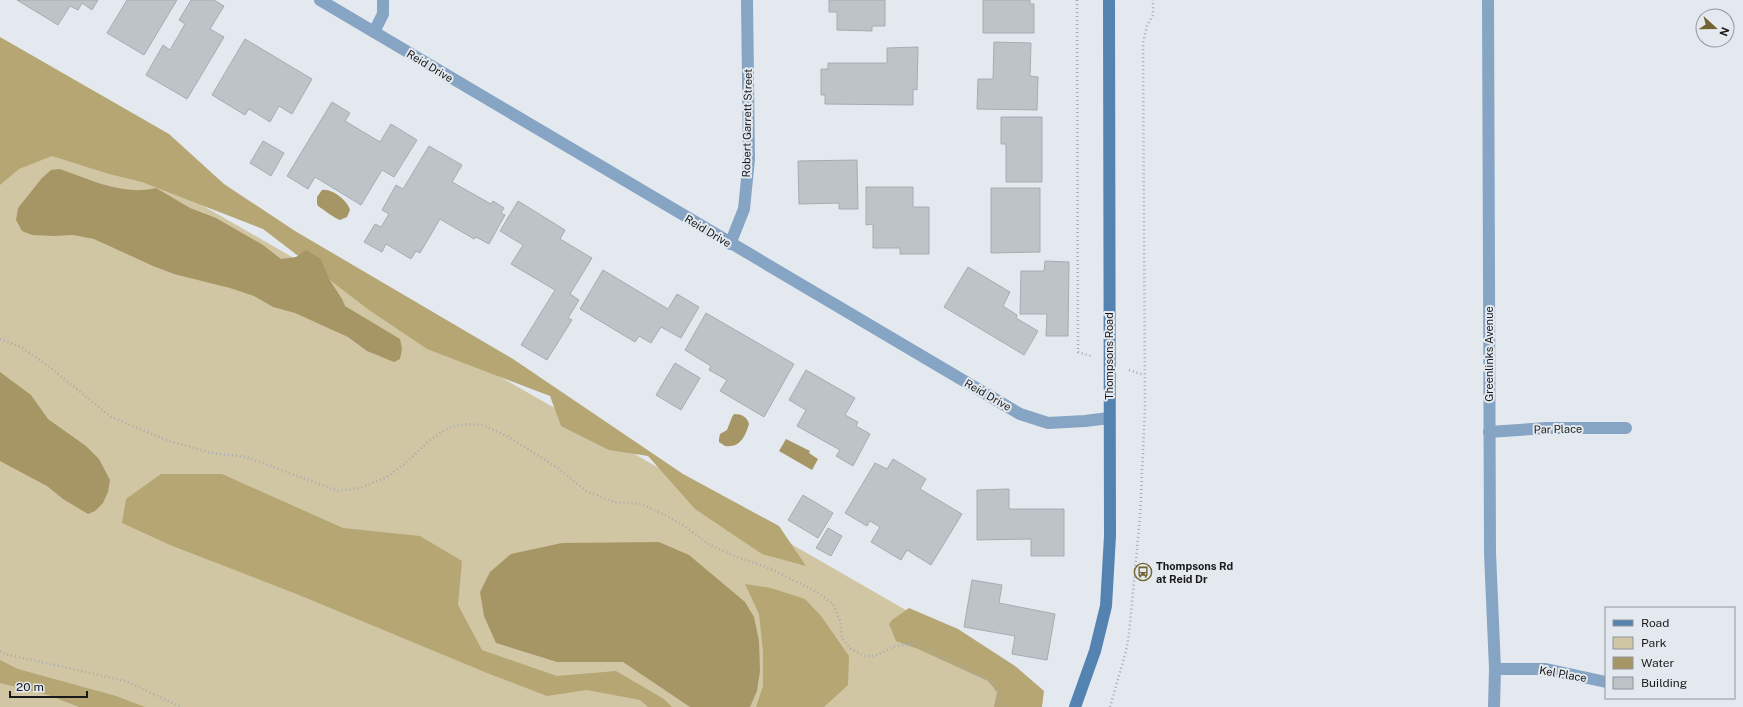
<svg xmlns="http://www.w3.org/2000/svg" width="1743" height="707" font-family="'Public Sans',sans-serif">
<rect width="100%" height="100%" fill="#e4e9ef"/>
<path fill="#d1c6a3" d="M0,89l1010,581 -8,37h-1002z"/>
<g fill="#b5a674">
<path d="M0,37l169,97 55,50 71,47 218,128 170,115 96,52 27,40 -44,-12 -67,-45 -47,-53 -39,-6 -48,-24 -11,-30 -123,-47 -58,-39 -106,-81 -121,-47 -33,-8 -57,-18 -33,13 -19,16z"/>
<path d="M161,474h61l121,54 77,8 42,25 -4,44 24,45 75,26 59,-5 48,28 8,8h-24l-8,-7 -53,-10 -40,6 -55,-21 -193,-80 -129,-50 -48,-22 4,-24z"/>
<path d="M745,584l26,4 34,11 16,17 28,40 -1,29 -24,22h-68l7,-21v-34l-4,-38z"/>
<path d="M909,608l49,21 57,37 29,25 -2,16h-48l3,-15 -9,-11 -70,-32 -22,-8 -7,-17 3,-4z"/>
<path d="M0,660l18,9 98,27 29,11h-66l-31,-12 -48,-12z"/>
</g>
<g fill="#a69665">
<path d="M60,169c31,11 63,27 96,19l34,20 26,10 47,27 18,14 15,-2 10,-7 15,9 8,20 13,20 3,7 55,33 2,10 -2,10 -6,3 -27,-11 -19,-14 -53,-24 -22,-6 -19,-11 -24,-8 -56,-14 -21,-8 -59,-27 -21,-4 -19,1 -22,-1 -10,-4 -6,-11 2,-12 24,-30 9,-8z"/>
<path d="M322,190c10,-2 26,11 28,20l-3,7 -7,3c-4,-1 -16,-10 -22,-14l-1,-2v-7z"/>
<path d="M0,372l31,23 17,24 38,27 13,13 11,21 -2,12 -5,11 -8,8 -7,3 -25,-15 -16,-13 -47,-25z"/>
<path d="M734,414c8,0 13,3 15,10 -4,13 -9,24 -24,22l-6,-4v-3l1,-5 7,-4 5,-13z"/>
<path d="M786,439l24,12 -1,2 9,6 -6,11 -33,-19z"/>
<path d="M659,542l30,13 56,47 9,15 5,24 1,30 -3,20 -7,16h-60l-67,-45h-66l-61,-19 -12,-27 -4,-24 10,-20 21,-18 51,-11z"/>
</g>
<g fill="#bec3c8" stroke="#a8acb2">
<path d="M17,0h81l-6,10 -10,-7 -4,7 -8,-4 -12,19z"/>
<path d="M127,0h50l-33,55 -37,-22z"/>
<path d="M191,0h23l10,6 -14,23 14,8 -37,62 -41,-24 17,-30 7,5 15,-26 -6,-4z"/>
<path d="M829,0h56v26h-13v5l-35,-1v-18h-8z"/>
<path d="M983,0h47v4h4v29h-51z"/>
<path d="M245,39l67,40 -20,35 -13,-8 -9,16 -21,-13 -4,6 -33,-20z"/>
<path d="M994,42l37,1 -1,33 8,1 -1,33 -60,-1 1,-30h15z"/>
<path d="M918,47l-1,43 -4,-1v16l-88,-1v-9h-4v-26h7v-6h59v-15z"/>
<path d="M332,102l18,11 -5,8 35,21 11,-18 26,16 -23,37 -12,-7 -21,35 -46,-28 -7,12 -21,-13z"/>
<path d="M1001,117h41v65h-36v-38h-5z"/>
<path d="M263,141l21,12 -13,23 -21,-13z"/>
<path d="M429,146l33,19 -10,17 39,22 2,-3 11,7 -3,5 4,2 -16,29 -13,-7 -2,2 -34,-20 -20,34 -4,-2 -5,8 -25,-15 -4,8 -18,-10 11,-18 6,3 8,-13 -7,-4 14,-25 7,4z"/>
<path d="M857,160l1,49h-19v-6l-40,1 -1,-43z"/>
<path d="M866,187h47v20h16v47h-29v-6h-27v-24l-7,1z"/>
<path d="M991,188h49v64l-49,1z"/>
<path d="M518,201l47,29 -5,9 32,19 -22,36 9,6 -11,18 4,2 -25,40 -26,-15 34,-55 -44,-26 12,-19 -23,-14z"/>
<path d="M1045,261l24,1 -1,74h-22l1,-22h-27l1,-43h23z"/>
<path d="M968,267l42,25 -7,14 14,9 -1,3 22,13 -14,24 -80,-48z"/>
<path d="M603,270l65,39 9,-15 22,13 -18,31 -20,-11 -10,16 -12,-7 -4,6 -55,-33z"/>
<path d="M706,313l88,51 -30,53 -44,-26 7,-11 -18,-10 2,-4 -26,-16z"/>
<path d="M675,363l25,15 -19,32 -25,-15z"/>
<path d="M806,370l49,28 -10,17 13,7 -2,4 14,8 -17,32 -17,-10 4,-6 -43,-24 9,-16 -17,-10z"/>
<path d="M893,459l33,20 -6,10 42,25 -31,51 -24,-15 -6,10 -30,-18 9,-15 -10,-6 -3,5 -22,-13 30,-50 12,6z"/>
<path d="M1009,489v20h55v47h-33v-17l-54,1v-50z"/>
<path d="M803,495l30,18 -15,25 -30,-18z"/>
<path d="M828,528l14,8 -11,20 -15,-8z"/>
<path d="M972,580l30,5 -3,18 56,11 -8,46 -35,-6 3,-18 -51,-9z"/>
</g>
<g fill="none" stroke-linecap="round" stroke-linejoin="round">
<g stroke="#a7abaf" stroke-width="2.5" stroke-dasharray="1 3" stroke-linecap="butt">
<path d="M1077,0l1,352 13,4"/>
<path d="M0,339l21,8 30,21 60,49 58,24 43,12 34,4 92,34 22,-3 27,-11 21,-16 22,-21 18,-12 19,-4 16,1 24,11 51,32 28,23 28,11 27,2 24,11 21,12 22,17 29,13 34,12 46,23 16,12 7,17 2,17 9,11 13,7h11l18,-9 21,-4 78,39 12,25"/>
<path d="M1129,370l15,5"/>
<path d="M0,651l5,3 121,27 55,26"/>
<path d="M1110,707l16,-56 3,-17 11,-117 5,-110 -2,-364 4,-17 6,-11v-15"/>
</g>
<g stroke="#86a4c4" stroke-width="12">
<path d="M320,0l700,414 28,9 37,-2 24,-3"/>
<path d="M1488,0l2,553 5,116 -1,38"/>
<path d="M374,32l9,-18v-14"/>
<path d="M730,244l14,-35 5,-50 -2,-159"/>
<path d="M1489,432l58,-4h79"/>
<path d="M1495,669h51l60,13"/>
</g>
<path stroke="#5482b1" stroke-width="12" d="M1075,707l20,-56 11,-45 4,-70 -1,-536"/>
</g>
<defs>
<symbol id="bus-ring" viewBox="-11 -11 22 22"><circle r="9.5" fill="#e4e9ef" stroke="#726330" stroke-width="1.5"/><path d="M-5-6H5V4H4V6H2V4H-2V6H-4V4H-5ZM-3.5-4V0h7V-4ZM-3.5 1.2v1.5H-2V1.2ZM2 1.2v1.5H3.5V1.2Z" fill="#726330"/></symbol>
</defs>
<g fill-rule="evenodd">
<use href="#bus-ring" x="1133" y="562" width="20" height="20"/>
</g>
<g text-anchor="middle" stroke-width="4" stroke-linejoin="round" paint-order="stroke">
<g font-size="11" fill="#181a1c" stroke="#e4e9ef">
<text transform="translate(430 66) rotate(31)" y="4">Reid Drive</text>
<text transform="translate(747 123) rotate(-89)" y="4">Robert Garrett Street</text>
<text transform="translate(708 231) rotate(31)" y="4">Reid Drive</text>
<text transform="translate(1489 354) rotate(-90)" y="4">Greenlinks Avenue</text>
<text transform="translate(1109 356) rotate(-90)" y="4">Thompsons Road</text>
<text transform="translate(988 395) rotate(30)" y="4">Reid Drive</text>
<text transform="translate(1558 429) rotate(-1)" y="4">Par Place</text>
<text transform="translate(1563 674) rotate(10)" y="4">Kel Place</text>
</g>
<g font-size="11" font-weight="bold" fill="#181a1c" stroke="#e4e9ef" text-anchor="start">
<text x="1156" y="570">Thompsons Rd<tspan x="1156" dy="13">at Reid Dr</tspan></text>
</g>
</g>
<rect x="1605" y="607" width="130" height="92" fill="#e4e9ef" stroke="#92969b"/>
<rect x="1613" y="620" width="20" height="6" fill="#5482b1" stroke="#92969b"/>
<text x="1641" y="627" font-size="12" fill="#181a1c">Road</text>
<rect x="1613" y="637" width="20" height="12" fill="#d1c6a3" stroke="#92969b"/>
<text x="1641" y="647" font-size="12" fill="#181a1c">Park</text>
<rect x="1613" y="657" width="20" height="12" fill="#a69665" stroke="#92969b"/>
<text x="1641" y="667" font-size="12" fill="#181a1c">Water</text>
<rect x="1613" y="677" width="20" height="12" fill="#bec3c8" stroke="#92969b"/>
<text x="1641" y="687" font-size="12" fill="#181a1c">Building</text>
<g transform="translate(1715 28) rotate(111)"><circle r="19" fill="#e4e9ef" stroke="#92969b"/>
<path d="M0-3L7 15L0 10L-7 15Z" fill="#726330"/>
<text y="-6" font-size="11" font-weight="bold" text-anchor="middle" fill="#181a1c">N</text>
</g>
<path d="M10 691v6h77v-6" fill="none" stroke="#181a1c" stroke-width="2"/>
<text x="16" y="691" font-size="12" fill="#181a1c" stroke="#e4e9ef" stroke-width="3" paint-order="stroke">20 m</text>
</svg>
